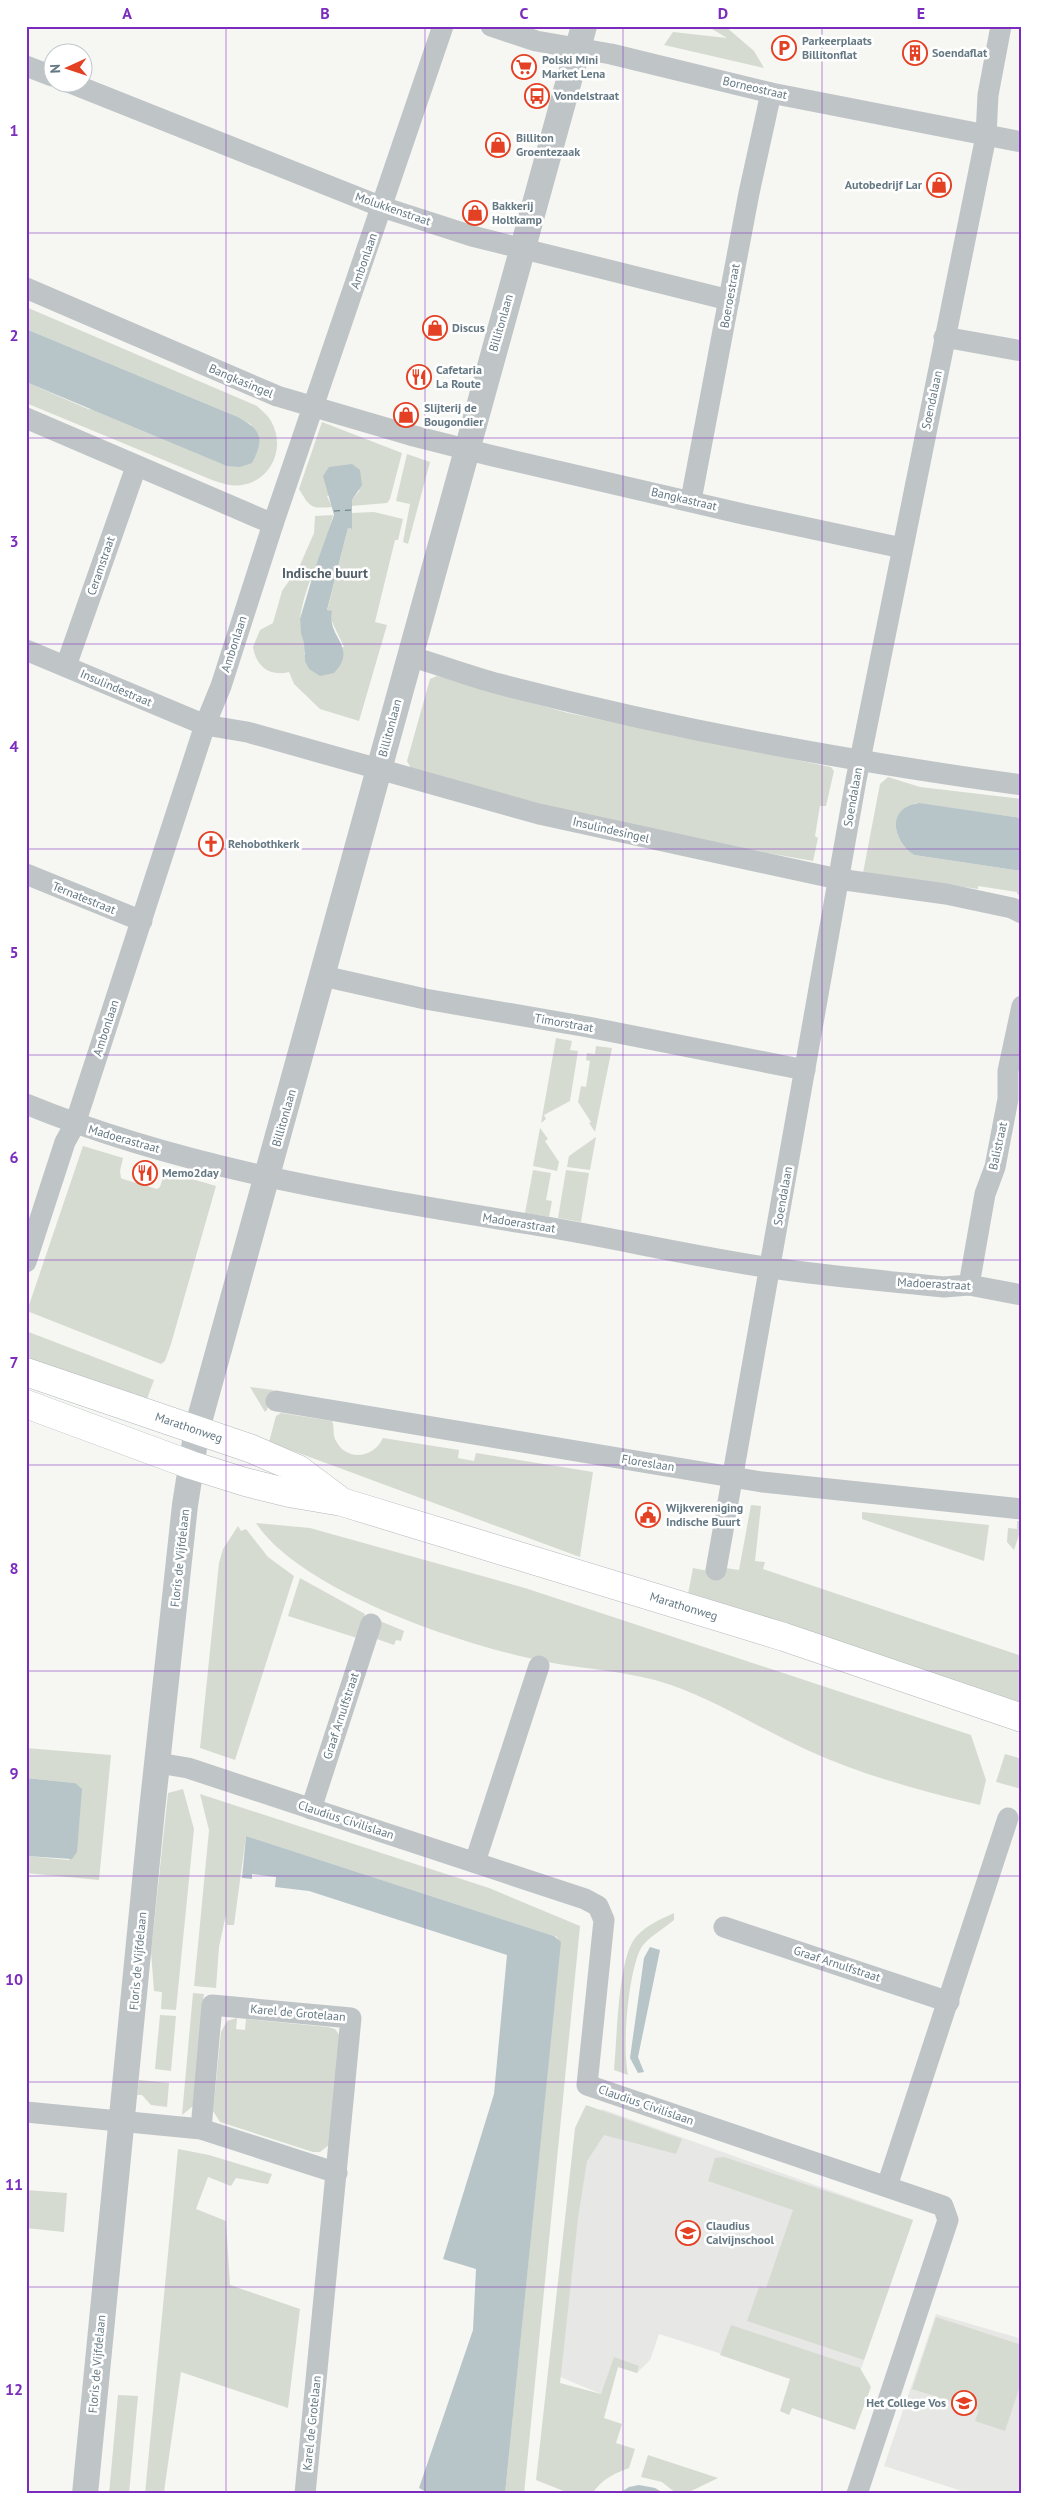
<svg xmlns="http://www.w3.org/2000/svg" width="1048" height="2520" font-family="'PT Sans',sans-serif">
<rect width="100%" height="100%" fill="#f6f6f2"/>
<g fill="#e7e7e6">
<path d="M602,2109l311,111 -61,175 -193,-61 -9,26 -13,13 -19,-6 -17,27 -48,-20 25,-246z"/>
<path d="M936,2314l86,25v155h-51l-87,-28z"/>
</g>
<g fill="#d6dbd1">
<path d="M707,26l19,1 28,24 10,17 -100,-23 9,-13 54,6z"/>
<path d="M26,307l231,99c5,5 12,10 15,17 13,25 0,57 -30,62 -11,2 -20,-2 -30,-5l-186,-77v-21l62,27 164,16 -14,-8 -212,-88z"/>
<path d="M322,422l80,31 -12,46 -3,4 -36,3 1,-6 8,-10 -33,6 5,11c-22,2 -22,0 -33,-18z"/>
<path d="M407,454l23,8 -22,82 -5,-2 7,-38 -14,-3z"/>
<path d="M374,512l29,7 -5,21h-3l-20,82 12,3 -28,96 -39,-12 -26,-25 -5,-12c-20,5 -33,-6 -36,-25l7,-17 13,-7 9,-32 18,-26 14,-32 1,-17 18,-1c-7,33 -26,64 -32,97 -3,15 6,29 3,43l40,-8 -17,-36 21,-83 4,1 -1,-16z"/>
<path d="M437,676l131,37 263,54 3,4 -8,35h-6l-5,30 3,2 -5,23 -123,-22 -146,-34 -133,-37 -4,-7 23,-82z"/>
<path d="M888,777l32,10 102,12v19l-107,-15 -16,12c-7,18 1,28 15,40l108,16v25l-5,-2v-2l-39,-6v3l-115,-16 17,-89z"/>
<path d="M556,1038l16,3 -2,9 8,1 -8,50 -26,14 2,4 -5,4z"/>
<path d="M596,1046l16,2 -17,84 -6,-9 2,-1 -13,-20 3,-16 5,1 4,-26 -4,-1 1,-7 8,1z"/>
<path d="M540,1128l8,11 -3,2 14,21 -2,9 -24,-5z"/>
<path d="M596,1137l-6,33 -23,-3 2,-11z"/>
<path d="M83,1146l40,12 -3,13 1,7 2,1 34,10 3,-2 5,-16 51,15 -45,158 -6,17 -4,3 -134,-53z"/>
<path d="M533,1170l18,3 -5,27 6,1 -3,16 -24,-4z"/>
<path d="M566,1170l23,3 -8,49 -23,-4z"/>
<path d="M26,1331l128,49 -7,19 -121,-42z"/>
<path d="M250,1387l23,3 -6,20 -2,2z"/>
<path d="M281,1413l51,8c3,6 0,13 4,20 11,21 38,17 47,-3l76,12 -1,8 16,3 2,-8 117,19 -13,85 -311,-115 7,-26z"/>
<path d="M751,1505l10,1 -6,55 10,1 -2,7 259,87v51l-334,-113 5,-26 25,5 1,-6 20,3z"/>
<path d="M862,1512l127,13 -5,36 -122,-42z"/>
<path d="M1017,1521h5v14h-3l-5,15 -7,-8 1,-14 9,1z"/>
<path d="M256,1523l54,5 215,60 446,147 15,45 -6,25c-59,-14 -118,-30 -173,-55 -46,-21 -88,-48 -136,-65 -40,-14 -82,-15 -124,-23 -79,-15 -246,-70 -291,-139z"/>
<path d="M238,1526l3,5 5,-2 22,28 26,19 -59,184 -35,-12 19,-185 4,-14z"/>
<path d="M300,1578l65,36 -8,24 -69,-22z"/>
<path d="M380,1621l24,10 -3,10 -5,-1 -2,5 -20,-7z"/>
<path d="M26,1748l85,7 -12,125 -73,-7v-17l43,4 6,-77 -49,-5z"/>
<path d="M1005,1754l17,5v30l-26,-7z"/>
<path d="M183,1789l11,40 -18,181 -15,-1 1,-17 -8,-1 -3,-39 17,-159z"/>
<path d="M200,1794l289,94 91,38 -56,568h-19l55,-548 -3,-9 -311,-101 -12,89h-7l-1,-11 -7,33 -3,41 -22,-2 15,-156z"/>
<path d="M674,1913v7c-9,8 -27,18 -33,28 -13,25 -19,99 -13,127l-14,-5c3,-31 4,-105 19,-129 9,-14 26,-21 41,-28z"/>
<path d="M193,1993l11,1 -1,7 -10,105 -11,9z"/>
<path d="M160,2015l16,1 -5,55 -16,-2z"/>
<path d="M237,2018l-1,11 9,1 1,-11 82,8 7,2 5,7 -11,109 -9,7h-7l-93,-30 -7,-11 8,-79 6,-11z"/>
<path d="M139,2080l30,3 -2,24 -16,-2 -9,-10h-5z"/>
<path d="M586,2105l96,34 -6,15 -72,-19 -17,26 -9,57 -18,165 41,11 13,-37 25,9 -2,7 -19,-6 -14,51 18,6 -6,19 19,6 -6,19c-16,6 -27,11 -37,26h-21l-35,-14 39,-352z"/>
<path d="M178,2149l31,6 63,19 -4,10 -32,-6 -5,8 -23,-9 -12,32 30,12 4,64 70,24 -12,99 -107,-36 -17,120 3,2h-22z"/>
<path d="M724,2157l189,63 -49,140 -117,-39 12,-34 7,1 27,-78 -85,-29 7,-23z"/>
<path d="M26,2190l41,3 -3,39 -38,-4z"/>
<path d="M936,2317l86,28v35l-17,51 -30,-10 4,-11 -67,-21z"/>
<path d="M731,2325l129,43 11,19 -16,43 -63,-22 -3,7 -9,-4 10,-32 -70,-24z"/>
<path d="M118,2395l20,1 -9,98h-20z"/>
<path d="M648,2455l70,23 -33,16h-8l-15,-12 -21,-5z"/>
</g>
<g fill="#b7c5c8">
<path d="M26,329l212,88c23,13 27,21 14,46l-12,4 -13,-1 -201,-84z"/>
<path d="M352,464l8,6 2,15 -10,15v29l-4,-1 -21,82 5,1c-6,26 27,36 2,62l-14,3 -11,-7 -4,-8 -1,-18 -3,-10 -1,-14 16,-54 18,-50 -11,-39 6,-9z"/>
<path d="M919,803l103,15v53l-108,-16c-22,-15 -28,-47 5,-52z"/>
<path d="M26,1778l49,5 7,6 -5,63 -5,7 -46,-3z"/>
<path d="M246,1836l308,100 7,6 -56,552h-75l-11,-6 54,-158 3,-61 -33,-10 51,-165 13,-139 -198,-64 -34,-4 1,-10 -24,-3v5l-10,-1z"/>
<path d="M650,1947l10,3 -22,107 6,15 -6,1 -8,-15 14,-100z"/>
<path d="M639,2485l16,3 10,6h-47l11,-7z"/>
</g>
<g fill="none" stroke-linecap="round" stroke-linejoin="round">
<path stroke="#607b80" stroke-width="1" stroke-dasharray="6 5" stroke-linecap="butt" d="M334,511l17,-1"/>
<defs>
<g id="secondary">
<path id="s1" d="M26,1372l226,77 46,20 40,30"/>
<path id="s2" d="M26,1404l165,61 54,17 44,11 53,9 442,135 238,81"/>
</g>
</defs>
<use href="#secondary" stroke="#b1b8bb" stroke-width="29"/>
<g stroke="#bfc4c7" stroke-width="21">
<path d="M491,26l45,15 75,13 160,39 251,49"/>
<path d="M26,66l26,10"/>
<path d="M68,82l314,125 90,29 257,64"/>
<path d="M26,288l251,108 133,39 79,20 254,59 159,34"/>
<path d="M944,337l78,14"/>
<path d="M26,418l247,106"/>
<path d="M691,500l58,-307 22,-100"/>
<path d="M26,650l179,75 42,7 292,82 299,65 108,15 66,14 10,5"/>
<path d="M409,656c31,9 60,20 90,28 173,45 347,77 523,101"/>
<path d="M66,666l70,-199"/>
<path d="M26,874l116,47"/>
<path d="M323,976l102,23 163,28 217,43"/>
<path d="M26,1104c161,66 333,92 503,120 81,13 161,32 242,44 57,8 115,13 173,19l25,-2 53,10"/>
<path d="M26,1262l39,-120 10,-18 130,-399 16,-39 52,-162 170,-498"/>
<path d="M969,1285l16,-91 10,-27 13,-68v-28l14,-65"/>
<path d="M276,1401l486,81 260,27"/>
<path d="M716,1570l140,-790 130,-644 2,-41 13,-69"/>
<path d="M158,1763l30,5 397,131 13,7 6,14 -17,165 356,121 5,14 -91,274"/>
<path d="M311,1809l60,-185"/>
<path d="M475,1862l64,-196"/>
<path d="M724,1927l225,75"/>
<path d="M26,2112l175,17 136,44"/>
<path d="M201,2129l11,-124 139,13 -46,476"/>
<path d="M887,2186l121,-368"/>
</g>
<path stroke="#bfc4c7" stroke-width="26" d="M85,2494l67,-684 33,-305 12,-76 387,-1403"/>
<use href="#secondary" stroke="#fff" stroke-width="28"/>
</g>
<path fill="none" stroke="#7b2cbf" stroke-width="1" stroke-opacity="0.55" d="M226,26v2468M425,26v2468M623,26v2468M822,26v2468M26,233h996M26,438h996M26,644h996M26,849h996M26,1055h996M26,1260h996M26,1465h996M26,1671h996M26,1876h996M26,2082h996M26,2287h996"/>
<defs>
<symbol id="parking-ring" viewBox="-11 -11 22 22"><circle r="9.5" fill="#fff" stroke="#e44024" stroke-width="1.5"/><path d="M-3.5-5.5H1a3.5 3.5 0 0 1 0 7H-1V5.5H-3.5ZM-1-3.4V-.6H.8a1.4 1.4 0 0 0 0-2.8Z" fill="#e44024"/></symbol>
<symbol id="building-ring" viewBox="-11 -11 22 22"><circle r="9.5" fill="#fff" stroke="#e44024" stroke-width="1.5"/><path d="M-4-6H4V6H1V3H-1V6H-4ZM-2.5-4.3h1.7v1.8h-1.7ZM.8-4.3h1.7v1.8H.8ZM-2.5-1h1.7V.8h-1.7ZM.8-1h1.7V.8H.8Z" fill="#e44024"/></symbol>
<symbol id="supermarket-ring" viewBox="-11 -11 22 22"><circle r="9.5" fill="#fff" stroke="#e44024" stroke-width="1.5"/><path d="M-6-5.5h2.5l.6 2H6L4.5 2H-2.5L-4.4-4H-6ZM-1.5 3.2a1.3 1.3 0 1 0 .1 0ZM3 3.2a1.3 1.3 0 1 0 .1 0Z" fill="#e44024"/></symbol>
<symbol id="bus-ring" viewBox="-11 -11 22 22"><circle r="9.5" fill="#fff" stroke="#e44024" stroke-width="1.5"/><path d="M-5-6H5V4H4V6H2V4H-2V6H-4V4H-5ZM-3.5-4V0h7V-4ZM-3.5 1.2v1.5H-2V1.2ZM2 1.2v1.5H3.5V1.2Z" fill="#e44024"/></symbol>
<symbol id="shop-ring" viewBox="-11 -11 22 22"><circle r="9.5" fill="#fff" stroke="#e44024" stroke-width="1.5"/><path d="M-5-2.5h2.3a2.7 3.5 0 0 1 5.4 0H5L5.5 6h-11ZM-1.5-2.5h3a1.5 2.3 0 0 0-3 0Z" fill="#e44024"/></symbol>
<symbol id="restaurant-ring" viewBox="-11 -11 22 22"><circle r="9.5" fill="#fff" stroke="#e44024" stroke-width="1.5"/><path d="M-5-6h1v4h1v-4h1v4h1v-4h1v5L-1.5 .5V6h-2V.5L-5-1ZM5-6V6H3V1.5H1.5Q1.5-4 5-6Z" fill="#e44024"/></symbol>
<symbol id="church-ring" viewBox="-11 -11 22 22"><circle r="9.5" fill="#fff" stroke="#e44024" stroke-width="1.5"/><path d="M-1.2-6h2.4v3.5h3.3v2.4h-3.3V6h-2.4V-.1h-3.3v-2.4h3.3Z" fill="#e44024"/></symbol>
<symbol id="civic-ring" viewBox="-11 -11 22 22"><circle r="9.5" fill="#fff" stroke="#e44024" stroke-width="1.5"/><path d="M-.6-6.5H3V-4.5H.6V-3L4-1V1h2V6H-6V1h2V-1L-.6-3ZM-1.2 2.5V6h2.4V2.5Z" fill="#e44024"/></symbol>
<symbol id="school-ring" viewBox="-11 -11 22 22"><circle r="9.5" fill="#fff" stroke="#e44024" stroke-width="1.5"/><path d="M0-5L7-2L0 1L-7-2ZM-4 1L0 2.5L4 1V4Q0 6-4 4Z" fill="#e44024"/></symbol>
</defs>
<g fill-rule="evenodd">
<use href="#parking-ring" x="770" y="34" width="28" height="28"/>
<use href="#building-ring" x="901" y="39" width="28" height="28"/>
<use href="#supermarket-ring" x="510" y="53" width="28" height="28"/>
<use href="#bus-ring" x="523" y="82" width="28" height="28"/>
<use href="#shop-ring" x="484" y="131" width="28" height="28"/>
<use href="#shop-ring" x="925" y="171" width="28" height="28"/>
<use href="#shop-ring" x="461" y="199" width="28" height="28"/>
<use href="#shop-ring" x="421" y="314" width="28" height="28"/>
<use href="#restaurant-ring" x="405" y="363" width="28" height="28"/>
<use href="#shop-ring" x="392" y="401" width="28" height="28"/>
<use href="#church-ring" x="197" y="830" width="28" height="28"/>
<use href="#restaurant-ring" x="131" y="1159" width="28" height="28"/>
<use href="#civic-ring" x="634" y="1501" width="28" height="28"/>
<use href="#school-ring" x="674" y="2219" width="28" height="28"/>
<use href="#school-ring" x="950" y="2389" width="28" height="28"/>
</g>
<g text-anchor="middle" stroke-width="5" stroke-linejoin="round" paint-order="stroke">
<g font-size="12" font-weight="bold" fill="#657984" stroke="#fff" text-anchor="start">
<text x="802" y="45">Parkeerplaats<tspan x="802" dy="14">Billitonflat</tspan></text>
<text x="932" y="57">Soendaflat</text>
<text x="542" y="64">Polski Mini<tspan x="542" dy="14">Market Lena</tspan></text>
<text x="554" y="100">Vondelstraat</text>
<text x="516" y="142">Billiton<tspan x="516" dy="14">Groentezaak</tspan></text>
<text x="922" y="189" text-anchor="end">Autobedrijf Lar</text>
<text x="492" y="210">Bakkerij<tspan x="492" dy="14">Holtkamp</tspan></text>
<text x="452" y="332">Discus</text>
<text x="436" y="374">Cafetaria<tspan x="436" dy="14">La Route</tspan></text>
<text x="424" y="412">Slijterij de<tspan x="424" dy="14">Bougondier</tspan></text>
<text x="228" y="848">Rehobothkerk</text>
<text x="162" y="1177">Memo2day</text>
<text x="666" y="1512">Wijkvereniging<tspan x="666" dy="14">Indische Buurt</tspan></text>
<text x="706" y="2230">Claudius<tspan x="706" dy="14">Calvijnschool</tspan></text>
<text x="946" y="2407" text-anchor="end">Het College Vos</text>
</g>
<g font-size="12" fill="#657984" stroke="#fff">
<text transform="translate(755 88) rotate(13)" y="4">Borneostraat</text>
<text transform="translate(393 209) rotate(19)" y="4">Molukkenstraat</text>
<text transform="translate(364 261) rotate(-71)" y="4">Ambonlaan</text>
<text transform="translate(730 296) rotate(-80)" y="4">Boeroestraat</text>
<text transform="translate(501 323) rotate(-74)" y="4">Billitonlaan</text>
<text transform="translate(241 381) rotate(23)" y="4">Bangkasingel</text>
<text transform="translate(932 400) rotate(-78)" y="4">Soendalaan</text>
<text transform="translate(684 499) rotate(13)" y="4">Bangkastraat</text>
<text transform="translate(101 566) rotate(-71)" y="4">Ceramstraat</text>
<text transform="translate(234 644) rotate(-72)" y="4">Ambonlaan</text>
<text transform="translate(116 688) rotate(23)" y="4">Insulindestraat</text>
<text transform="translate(390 728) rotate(-75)" y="4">Billitonlaan</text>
<text transform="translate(853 797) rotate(-80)" y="4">Soendalaan</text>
<text transform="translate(611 830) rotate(13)" y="4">Insulindesingel</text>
<text transform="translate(84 898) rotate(22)" y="4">Ternatestraat</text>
<text transform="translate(564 1023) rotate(10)" y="4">Timorstraat</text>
<text transform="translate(106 1028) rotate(-72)" y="4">Ambonlaan</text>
<text transform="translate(284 1118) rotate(-74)" y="4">Billitonlaan</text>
<text transform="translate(124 1139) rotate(16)" y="4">Madoerastraat</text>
<text transform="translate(998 1146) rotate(-78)" y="4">Balistraat</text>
<text transform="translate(783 1196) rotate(-80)" y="4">Soendalaan</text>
<text transform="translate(519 1223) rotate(9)" y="4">Madoerastraat</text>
<text transform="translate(934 1284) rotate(3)" y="4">Madoerastraat</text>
<text dy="4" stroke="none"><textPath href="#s1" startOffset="172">Marathonweg</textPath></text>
<text transform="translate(648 1463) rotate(9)" y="4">Floreslaan</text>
<text transform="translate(180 1558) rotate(-84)" y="4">Floris de Vijfdelaan</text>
<text dy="4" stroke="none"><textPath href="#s2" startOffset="689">Marathonweg</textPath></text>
<text transform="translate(341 1716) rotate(-72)" y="4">Graaf Arnulfstraat</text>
<text transform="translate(346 1820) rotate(18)" y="4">Claudius Civilislaan</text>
<text transform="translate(138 1961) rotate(-85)" y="4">Floris de Vijfdelaan</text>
<text transform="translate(837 1964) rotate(18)" y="4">Graaf Arnulfstraat</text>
<text transform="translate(298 2013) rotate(5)" y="4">Karel de Grotelaan</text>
<text transform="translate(646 2105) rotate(19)" y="4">Claudius Civilislaan</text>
<text transform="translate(97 2364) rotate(-85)" y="4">Floris de Vijfdelaan</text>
<text transform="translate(312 2423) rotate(-84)" y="4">Karel de Grotelaan</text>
</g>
<g font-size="14" font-weight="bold" fill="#536169" stroke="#fff">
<text x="325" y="578">Indische buurt</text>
</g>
</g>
<rect width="1048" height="2520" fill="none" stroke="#ffffff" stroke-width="55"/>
<g transform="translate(68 68) rotate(267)"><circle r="24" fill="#ffffff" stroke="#c1c9ce"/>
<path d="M0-4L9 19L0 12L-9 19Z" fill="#e44024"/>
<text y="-8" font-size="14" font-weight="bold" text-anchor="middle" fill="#657984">N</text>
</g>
<rect x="28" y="28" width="992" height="2464" fill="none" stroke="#7b2cbf" stroke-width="2"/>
<g font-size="16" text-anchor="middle" font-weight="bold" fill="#7b2cbf">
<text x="127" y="19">A</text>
<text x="325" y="19">B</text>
<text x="524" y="19">C</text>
<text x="723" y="19">D</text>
<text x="921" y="19">E</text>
<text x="14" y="136">1</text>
<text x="14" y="341">2</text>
<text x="14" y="547">3</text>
<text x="14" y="752">4</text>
<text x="14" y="958">5</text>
<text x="14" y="1163">6</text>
<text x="14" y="1368">7</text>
<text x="14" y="1574">8</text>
<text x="14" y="1779">9</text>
<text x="14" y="1985">10</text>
<text x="14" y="2190">11</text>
<text x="14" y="2395">12</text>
</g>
</svg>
